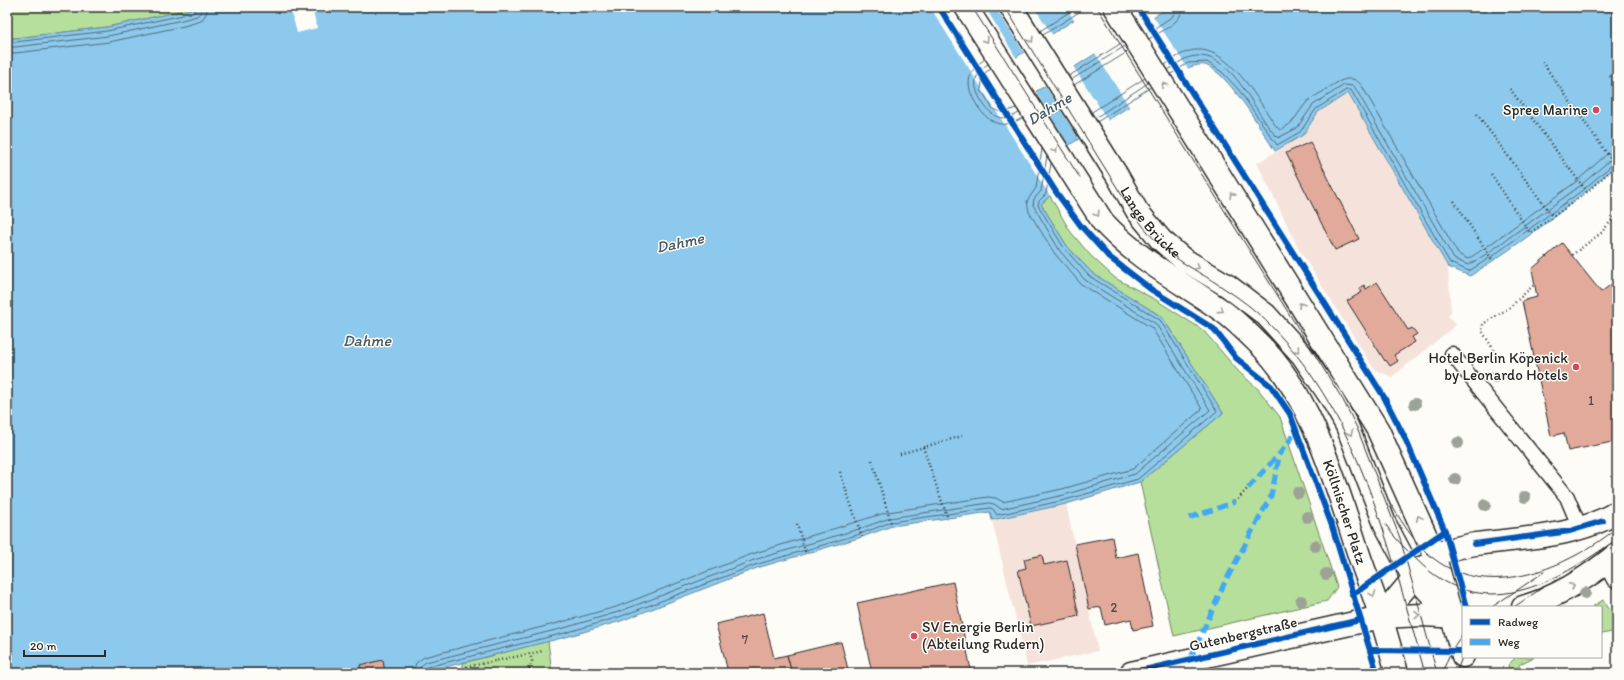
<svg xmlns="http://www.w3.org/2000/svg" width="1624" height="680" font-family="Itim,sans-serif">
<rect width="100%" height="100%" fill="#fdfcf7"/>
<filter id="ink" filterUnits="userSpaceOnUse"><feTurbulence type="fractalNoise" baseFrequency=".025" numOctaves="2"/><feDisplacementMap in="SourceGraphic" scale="8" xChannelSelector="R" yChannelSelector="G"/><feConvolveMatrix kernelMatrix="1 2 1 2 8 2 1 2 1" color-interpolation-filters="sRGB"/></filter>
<g filter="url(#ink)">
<g fill="#f5e3db">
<path d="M1348,93l100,174 3,45 -3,4 8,9 -64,52 -18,-8 -74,-118 -43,-88 46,-28 15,-23z"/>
<path d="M1066,504l32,147 -71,15 -35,-146z"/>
</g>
<g fill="#b6df9c" stroke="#708564">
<path d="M7,7h193l-93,20 -100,12z"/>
<path d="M1050,196l20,35 20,24 25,23 41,22 47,30 35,41 20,18 22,28 57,170 -10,14 -153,35 -34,-154 83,-69 -61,-96 -70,-44 -25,-27 -26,-42z"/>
<path d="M1603,600l14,20v31l-4,-19 -12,2v-27h-9z"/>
<path d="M548,641l4,32h-89v-10z"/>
<path d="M1516,657h18l-14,7 -4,9h-6l-2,-8z"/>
</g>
<path fill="#8cc9ec" stroke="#658a9f" d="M200,7h894l-107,69 -3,11c7,12 11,24 26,21l159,-101h448v158c-46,41 -96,78 -147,111l-22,-9 -100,-174 -30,19 -15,23 -28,16c-13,-20 -47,-79 -70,-86 -4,-1 -11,1 -15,2l-133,86 -7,43 -9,8 26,42 25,27 70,44 61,96 -83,69 -74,22 -74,16 -2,-8 -98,14 -30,11 -105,31 -136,53 -55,16 -145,36h-414v-634l100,-12z"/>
<g fill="#fdfcf7">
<path d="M290,7h22l5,21 -20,5z"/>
<path d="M930,7h55l32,52 -28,18 -3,10 12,18 5,2 6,-1 26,-16 34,57 -11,7 -6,41 -2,1z"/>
<path d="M995,7h39l19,29 -28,18z"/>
<path d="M1066,7h30l-21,15z"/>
<path d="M1153,16l36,54 -59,38 -35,-55z"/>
<path d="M1073,66l36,56 -29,18 -36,-56z"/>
</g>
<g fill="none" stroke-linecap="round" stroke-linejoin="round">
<g stroke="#526a78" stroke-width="1">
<path d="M1040,31l37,-24"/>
<path d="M1146,34l27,-18 4,-9"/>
<path d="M1043,35l44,-28"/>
<path d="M1149,39c12,-8 33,-16 34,-32"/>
<path d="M7,43l100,-12 86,-18 3,-6"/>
<path d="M7,48l101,-12 74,-16 15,-4 4,-4v-5"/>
<path d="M7,54l102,-12 75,-16 17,-5 5,-7 1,-7"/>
<path d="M985,59c-21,14 -19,29 -7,48 12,17 25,23 44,11"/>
<path d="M988,64c-16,11 -15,23 -6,38 10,15 20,21 37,11"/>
<path d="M1165,65c6,-4 12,-9 19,-12 34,-15 62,28 78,52 6,8 11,19 18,25 16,-7 17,-18 28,-29 5,-4 11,-7 16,-10 12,-8 27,-20 38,-5l96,168 10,5 17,-11 92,-67 30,-27 10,-2"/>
<path d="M991,69l-8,5 -2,16 12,19 10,4 13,-5"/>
<path d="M1168,70c6,-4 12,-9 19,-12 45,-15 67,58 91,80l19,-10 16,-23 31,-20 10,1 100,173 14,6 20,-12 93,-68 29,-25 7,-2"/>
<path d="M1171,74l17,-11 19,-1 15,10 17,18 38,55 23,-13 16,-23 30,-19h5l99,173 19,8 22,-14 93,-68 29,-25 4,-1"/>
<path d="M1069,76l54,-34"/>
<path d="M1071,80l54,-34"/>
<path d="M1074,85l55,-34"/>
<path d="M1092,112l53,-34"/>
<path d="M1095,118l53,-35"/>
<path d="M1097,122l54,-35"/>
<path d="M413,673l3,-10 8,-6 138,-35 54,-15 136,-53 136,-42 100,-15 8,1 7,4 59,-13 71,-20 69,-60 -50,-81 -71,-44 -26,-30 -26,-42 -2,-11 9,-13 6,-39"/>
<path d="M419,673l2,-7 5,-4 138,-34 54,-16 136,-52 105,-31 31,-11 99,-15 5,1 7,5 63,-14 71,-21 75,-64 -54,-86 -71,-44 -25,-29 -27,-46 1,-6 7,-8 6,-35"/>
<path d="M424,673l3,-6 138,-34 54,-16 136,-52 105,-31 31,-12 99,-14 3,1 4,6 68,-15 73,-21 79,-68 -57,-91 -71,-44 -25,-28 -26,-43 1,-4 7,-7 5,-31"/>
</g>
</g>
<g fill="#e2aa9b" stroke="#2b2b2b">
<path d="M1310,142l49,97 -24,11 -49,-97z"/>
<path d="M1562,243l39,49 16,-12v161l-49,10 -4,-18 -13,3 -29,-135 15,-4 -5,-28z"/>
<path d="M1377,282l31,48 4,-2 5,6 -5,3 3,5 -21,13 4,6 -8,5 -4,-6 -1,1 -38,-60 15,-9 -3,-4 5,-3 2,4z"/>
<path d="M1112,537l4,21 22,-5 15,73 -20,4 -2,-11 -26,6 -4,-18 -12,2 -14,-65z"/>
<path d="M1042,555l2,10 23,-5 12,56 -48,10 -13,-56 8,-2 -2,-9z"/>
<path d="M953,582l18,88 -14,3h-85l-15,-70z"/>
<path d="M763,613l11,45 13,-3 5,18h-57v-3l-7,2 -12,-48z"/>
<path d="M841,642l8,31h-57l-5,-18z"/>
<path d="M383,660l2,13h-23l-2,-8z"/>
<path d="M1335,668l1,5h-23z"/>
</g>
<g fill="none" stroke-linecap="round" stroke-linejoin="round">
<defs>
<path id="service" d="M1452,354l115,143 13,31"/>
<g id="minor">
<path d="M1609,561l8,16"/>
<path d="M1131,673l250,-56"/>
</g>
<g id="secondary">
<path id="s1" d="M966,7l137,215c35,38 77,59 118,88 13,9 25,21 36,32 55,52 79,143 102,213 7,21 16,42 22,63 6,18 11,37 16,55"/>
<path id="s2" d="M1011,7l107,170 19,34 24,29 22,19 45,27 38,29 37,41 29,43 15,27 38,98 25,47 42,46"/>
<path d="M1115,7l263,423 56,124 29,102"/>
<path d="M1434,554c14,-4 28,-8 42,-10 45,-6 102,-7 141,-32"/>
<path d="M1523,607c35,-10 66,-30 94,-53"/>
<path d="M1381,617l42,-50"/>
<path d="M1381,617l41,-2 38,2"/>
</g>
</defs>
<use href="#service" stroke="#2b2b2b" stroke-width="17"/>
<use href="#minor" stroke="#2b2b2b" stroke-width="25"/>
<use href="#secondary" stroke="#2b2b2b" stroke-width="25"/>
<g stroke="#2b2b2b" stroke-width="2.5" stroke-dasharray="1 3" stroke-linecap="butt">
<path d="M180,7l1,5"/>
<path d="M1542,62l74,104"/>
<path d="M1610,76l7,8"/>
<path d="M1510,89l77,103"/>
<path d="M1477,114l76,103"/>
<path d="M1491,174l39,59 57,-41 30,-27"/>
<path d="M1454,201l39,60"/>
<path d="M1572,255l29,-22 16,-19"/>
<path d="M1484,360l11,-8 -13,-21 1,-7 26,-16 26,-24"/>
<path d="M923,447l25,72"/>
<path d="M900,454l62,-18"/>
<path d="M872,460l20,66"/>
<path d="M840,472l22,65"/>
<path d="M1235,502l13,-14"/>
<path d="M797,524l9,30"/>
<path d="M466,667l77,-16"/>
<path d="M528,673l4,-12 -2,-7"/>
</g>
<use href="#service" stroke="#fdfcf7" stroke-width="14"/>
<use href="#minor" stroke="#fdfcf7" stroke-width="22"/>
<use href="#secondary" stroke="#fdfcf7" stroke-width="22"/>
<g stroke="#2b2b2b" stroke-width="1">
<path d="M972,7l108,171"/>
<path d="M1005,7l121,195c11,17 24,35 40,48 16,14 35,23 53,35 19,12 37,25 52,41 91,93 119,226 154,347"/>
<path d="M1097,7l246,393 14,28 43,110 37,135"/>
<path d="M1392,506c11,18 24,39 41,52 56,44 136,9 184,-30"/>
<path d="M1386,525c8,13 19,23 30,34 66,67 138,25 201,-20"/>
<path d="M1492,607l52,-35"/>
<path d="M1514,607l28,-19"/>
<path d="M1442,673l9,-22 12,-18"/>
<path d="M1456,673l7,-18"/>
</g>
<g stroke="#3fa9f5" stroke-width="5" stroke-dasharray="10 5" stroke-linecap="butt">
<path d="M1248,488l32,-35 17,-22"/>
<path d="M1189,518l46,-16"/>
<path d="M1190,660l34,-76 47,-88 9,-43"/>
</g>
<defs>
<g id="cycleway">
<path d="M939,7l117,185 25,34 28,31 43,33 62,39 22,29 35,28 19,28 42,112 45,147"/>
<path d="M1138,7l246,390 21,41 40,93 21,76"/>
<path d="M1474,544l96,-13 33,-10"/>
<path d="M1352,595l93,-64"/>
<path d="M1370,650l93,1"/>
<path d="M1131,673l229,-53"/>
</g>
</defs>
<use href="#cycleway" stroke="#fdfcf7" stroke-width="8"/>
<use href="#cycleway" stroke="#0057b8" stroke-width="6"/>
</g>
<g fill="#9da296">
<circle cx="1495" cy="377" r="6"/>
<circle cx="1415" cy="404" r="6"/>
<circle cx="1458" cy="443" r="6"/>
<circle cx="1455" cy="479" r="6"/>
<circle cx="1298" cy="493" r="6"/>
<circle cx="1525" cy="497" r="6"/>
<circle cx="1485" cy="505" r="6"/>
<circle cx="1307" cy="517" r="6"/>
<circle cx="1315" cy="546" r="6"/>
<circle cx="1326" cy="574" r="6"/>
<circle cx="1585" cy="593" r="6"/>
<circle cx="1301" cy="601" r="6"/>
</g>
<defs><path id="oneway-chevron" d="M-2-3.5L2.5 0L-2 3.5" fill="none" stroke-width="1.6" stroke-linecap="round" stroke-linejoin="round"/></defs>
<g stroke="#9e9e9b">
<use href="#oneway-chevron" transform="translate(986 40) rotate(58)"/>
<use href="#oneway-chevron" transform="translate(1031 40) rotate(58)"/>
<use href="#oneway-chevron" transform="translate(1164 85) rotate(-122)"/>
<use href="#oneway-chevron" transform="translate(1055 150) rotate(58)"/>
<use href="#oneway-chevron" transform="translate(1232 195) rotate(-122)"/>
<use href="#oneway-chevron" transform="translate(1097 214) rotate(56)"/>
<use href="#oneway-chevron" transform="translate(1197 267) rotate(31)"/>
<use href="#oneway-chevron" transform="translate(1301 305) rotate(-122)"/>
<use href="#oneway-chevron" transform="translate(1221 310) rotate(36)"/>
<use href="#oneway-chevron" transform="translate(1297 350) rotate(48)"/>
<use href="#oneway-chevron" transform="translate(1350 433) rotate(67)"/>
<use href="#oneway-chevron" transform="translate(1419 518) rotate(-114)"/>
<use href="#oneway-chevron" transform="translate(1572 586) rotate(-28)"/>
<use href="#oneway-chevron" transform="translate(1373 594) rotate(70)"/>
<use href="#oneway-chevron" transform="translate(1417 615) rotate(-1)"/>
</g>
</g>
<g fill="#d1495b" stroke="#fdfcf7" stroke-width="1.5">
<circle cx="1596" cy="110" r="4"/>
<circle cx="1576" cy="367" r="4"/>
<circle cx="914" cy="636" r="4"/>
</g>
<g text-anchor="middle" stroke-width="3" stroke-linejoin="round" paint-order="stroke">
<g font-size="13" fill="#594b47">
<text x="1591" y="405">1</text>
<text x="1114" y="612">2</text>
<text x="745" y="644">7</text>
</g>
<g font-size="15" fill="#2b2b2b" stroke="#fdfcf7" text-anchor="end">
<text x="1588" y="115">Spree Marine</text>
<text x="1568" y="363">Hotel Berlin Köpenick<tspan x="1568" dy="17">by Leonardo Hotels</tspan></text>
<text x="922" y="632" text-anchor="start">SV Energie Berlin<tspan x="922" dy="17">(Abteilung Rudern)</tspan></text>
</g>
<g font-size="15" fill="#2b2b2b" stroke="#fdfcf7">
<text dy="5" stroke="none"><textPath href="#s2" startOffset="257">Lange Brücke</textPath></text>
<text dy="5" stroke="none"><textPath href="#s1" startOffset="644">Köllnischer Platz</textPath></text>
<text transform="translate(1243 634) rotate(-13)" y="5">Gutenbergstraße</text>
</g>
<g font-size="16" font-style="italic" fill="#485a65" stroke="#fdfcf7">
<text transform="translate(1049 108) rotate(-31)" y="6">Dahme</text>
<text transform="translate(680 242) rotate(-12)" y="6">Dahme</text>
<text x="367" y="346">Dahme</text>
</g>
</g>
<rect width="1624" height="680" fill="none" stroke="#fdfcf7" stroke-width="24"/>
<rect x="12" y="12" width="1600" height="656" fill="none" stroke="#2b2b2b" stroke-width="1.5" filter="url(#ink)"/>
<rect x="1462" y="606" width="140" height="52" fill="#fdfcf7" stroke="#a9a8a5"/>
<rect x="1470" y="619" width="20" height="6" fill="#0057b8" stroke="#a9a8a5"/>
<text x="1498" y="626" font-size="12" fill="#2b2b2b">Radweg</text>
<rect x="1470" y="639" width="20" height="6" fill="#3fa9f5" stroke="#a9a8a5"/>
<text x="1498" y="646" font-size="12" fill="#2b2b2b">Weg</text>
<path d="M24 650v6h81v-6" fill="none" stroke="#2b2b2b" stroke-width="2"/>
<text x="30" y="650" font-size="12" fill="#2b2b2b" stroke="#fdfcf7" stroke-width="3" paint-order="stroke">20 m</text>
</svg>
